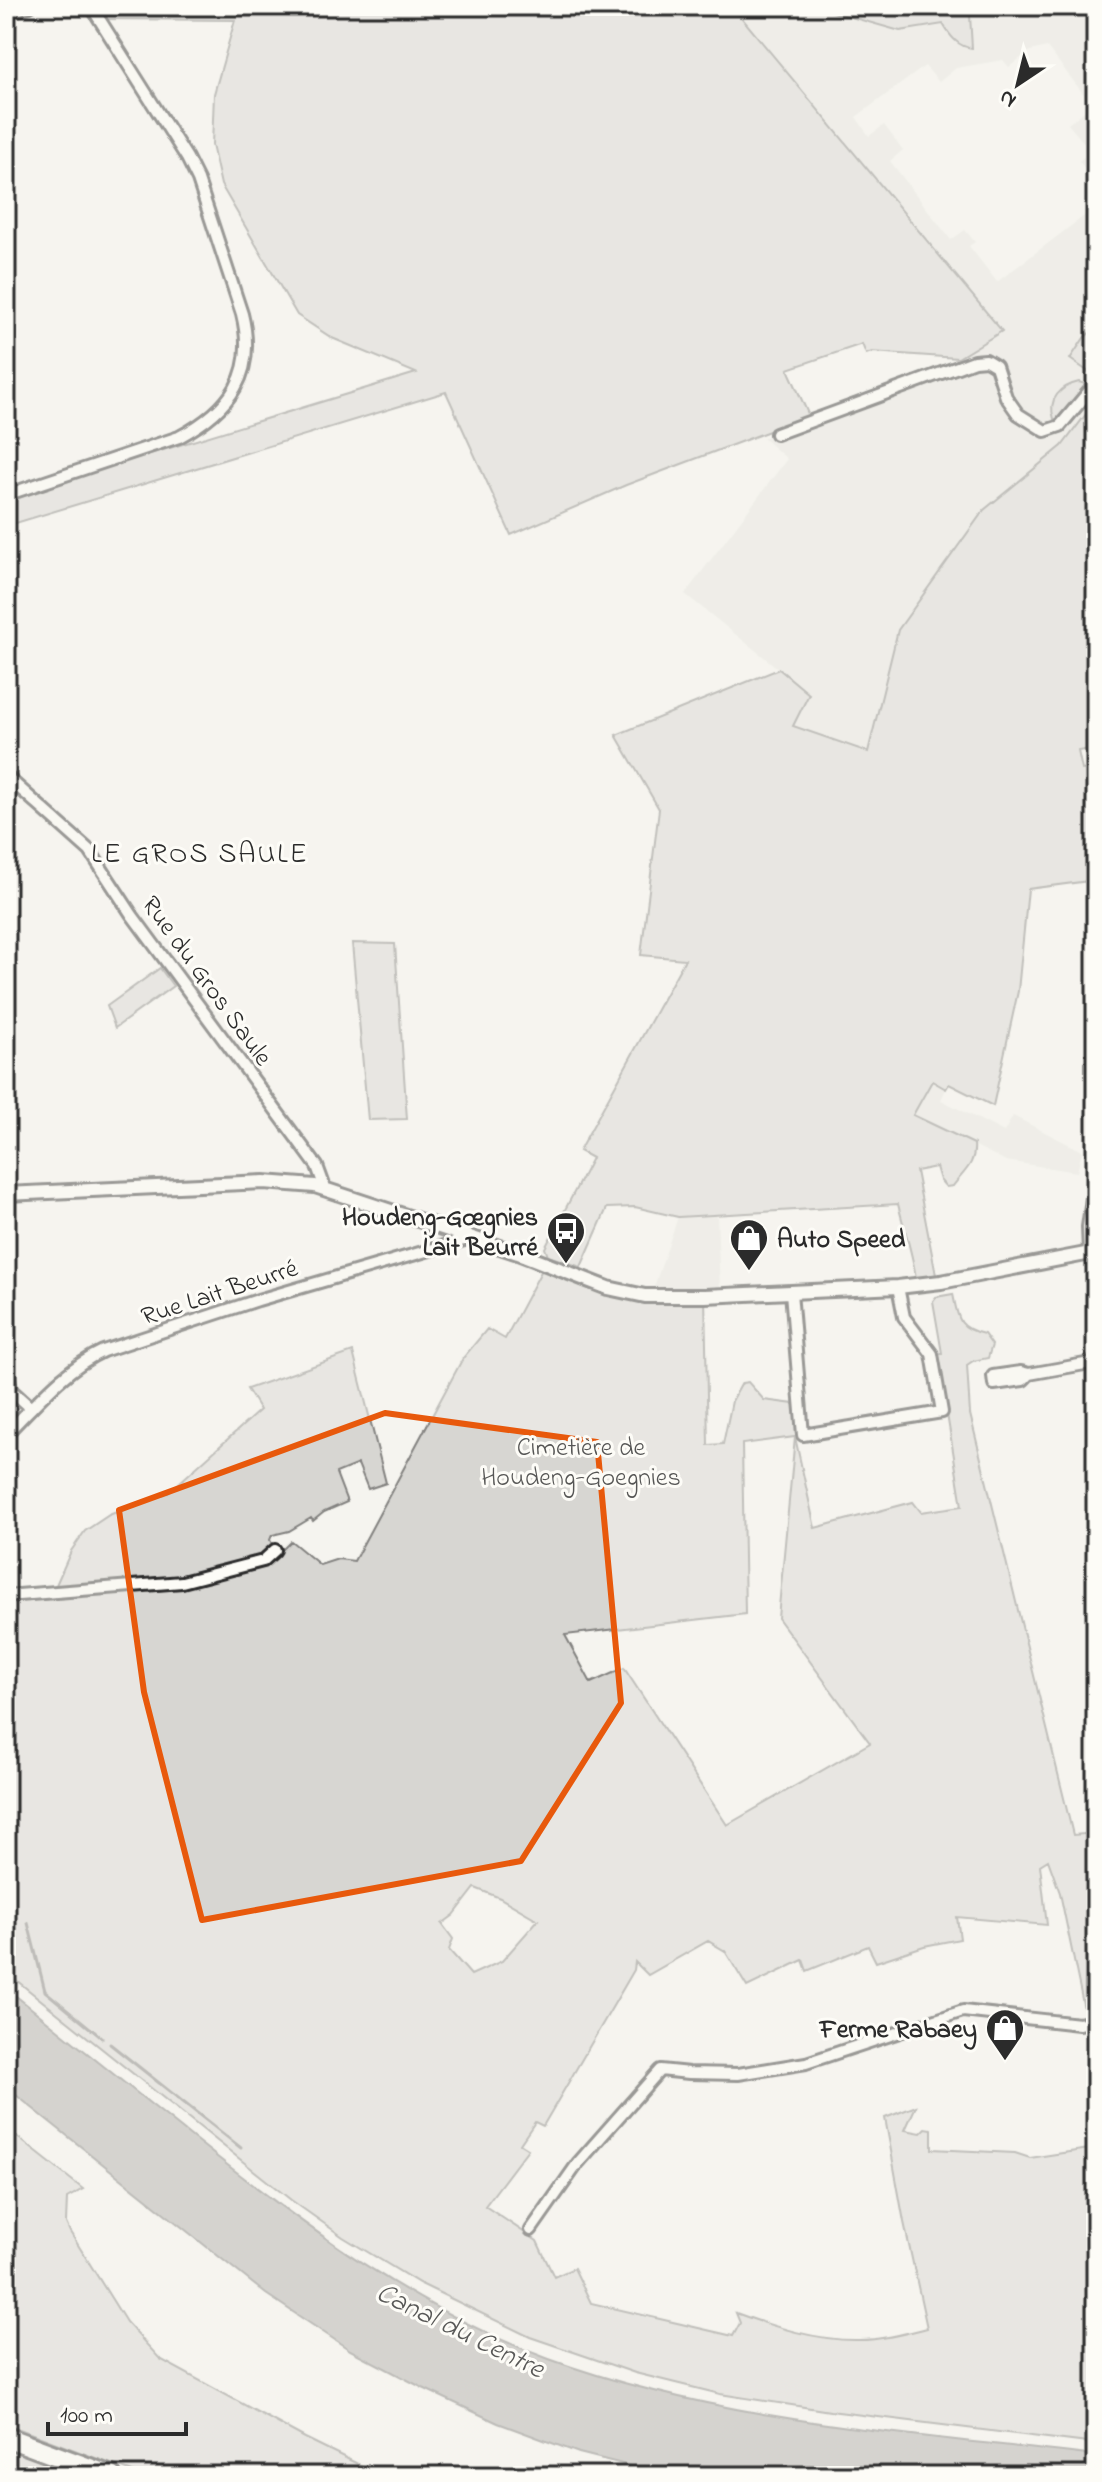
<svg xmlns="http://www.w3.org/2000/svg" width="1102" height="2482" font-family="'Indie Flower',sans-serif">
<rect width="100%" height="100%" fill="#f5f4ef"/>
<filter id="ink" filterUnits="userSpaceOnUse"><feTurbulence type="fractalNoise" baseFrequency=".0125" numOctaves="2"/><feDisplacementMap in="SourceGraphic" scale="16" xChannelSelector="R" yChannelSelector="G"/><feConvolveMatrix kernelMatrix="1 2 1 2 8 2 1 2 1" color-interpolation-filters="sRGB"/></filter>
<g filter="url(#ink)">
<g fill="#e6e5e0">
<path d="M752,6h59l89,25 43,-7 29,24 -2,-33 3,-2 15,-2 9,-5h99v177l-17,-22 12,-10 -23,-27 24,-19 -45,-58 -17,4 -21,16 -6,-7 -47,8 -17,14 -14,-16 -69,51 13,19 15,-11 19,25 -13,11 61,79 14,-10 10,12 -6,4 28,36 99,-75v194l-34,45 -78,64 -86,120 -29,122 -77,-27 17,-32 -124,-99 102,-135 -24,-21 191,-70 4,-10 44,-27 -266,-320z"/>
<path d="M932,1081l14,8 -5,11 63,32 9,-16 69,35 -5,21 -71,-11 -93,-46z"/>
<path d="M717,1215l3,76 -68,2 26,-76z"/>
</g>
<g fill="#d7d6d2" stroke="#81807e" stroke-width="2" fill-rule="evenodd">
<path d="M91,6h661l-16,5 266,320 -44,27 -86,-6 -6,2 -4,-10 -74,25 21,47 -183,69 -115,50 -65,-143 -440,134v-28l410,-125 -84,-35 -35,-23 -76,-130 -9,-40 2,-51 21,-74 -136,-1z"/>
<path d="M781,6h216l-27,9 2,33c-14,-1 -22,-12 -29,-24l-43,7 -88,-25z"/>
<path d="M1096,327v45l-3,3 -23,-16 14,-21z"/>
<path d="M1079,382l6,2v4l-27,31h-4c-7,-20 7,-33 25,-37z"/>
<path d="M1096,401v347l-18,3 4,19 14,-2v112l-68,9 -10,102 -25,115 -44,-22 -3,5 -14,-8 -19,34 61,29c2,20 -10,27 -21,42l-7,1 -6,-7 -4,-13 -20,4 20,104 -20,3c-4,-27 -12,-49 -18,-74l-220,13 -43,-10 -28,1 -26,59 -33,-11 -3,-8 47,-90 -13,-7 106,-192 -44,-4 18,-146 -43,-74 163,-66 30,25 -16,32 75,26 30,-122 86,-120 78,-64z"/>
<path d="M352,943l43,1 12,175 -39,1z"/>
<path d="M160,968l13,18 -58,42 -8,-22z"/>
<path d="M545,1264l63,24 97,8 3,149 15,-1 9,-43 10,-18 6,-1 16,18 37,5 2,30 -8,2 20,91 98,-26 8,10 41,-6 -15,-92 -5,-2 -10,-58 10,-1 -9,-52 3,-4 17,-3c5,25 5,34 31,40l8,11 -4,13 -15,3 -6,4 3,49 103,421 23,-2v50l-6,15 6,30v93l-6,1 -6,-13 -24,-116 -12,-33 -8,5 7,60 -90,-8 3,22 -36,7 -48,16 -8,-16 -61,25 -4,-11 -56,27 -22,-36 -17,-10 -60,34 -13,-13 -1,8 -91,156 -8,-4 -15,22 8,5 -43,57 52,35 17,36 20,-9 17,35 142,33 7,-13 -4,-10c38,14 82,28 123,27 22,0 48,-7 68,-12l-23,-106 -19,-104 31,-12 -11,24 16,3 5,-5 6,1v20l83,4 15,5 66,-10v296l-266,-33 -110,-17 -85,-21 -105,-36 -111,-54 -76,-46 -52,-37 -285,-228v-376l46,-2 19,-43 14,-20 24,-16 60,-23 91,-82 -13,-21 106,-37 33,131 -18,6 -10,-25 -22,9 11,29 -23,10 -11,9 -2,-3 -22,13 -17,4 -2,5 5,10 5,2 11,-11 29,24 18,-6 16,2 109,-203 24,-29 18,10zM795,1437l-17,181 92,125 -143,82 -103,-157 -33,15 -26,-48 180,-21 -3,-170zM475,1888l25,10 38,22 -36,41 -31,14 -22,-25 4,-11 -11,-15 12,-9z"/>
<path d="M6,2128l77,61 -16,9 -1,25 4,9 56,90 34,37 145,79 65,32 24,6h-251l-137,-52z"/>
<path d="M6,2443l89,33h-89z"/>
</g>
<path fill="#adaca9" stroke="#797877" stroke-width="2" d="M6,1988c62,49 124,99 186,149 110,88 224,173 357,222 176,64 363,74 547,97v20h-426l-91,-23 -81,-30 -75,-35 -73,-38 -84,-56 -260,-207z"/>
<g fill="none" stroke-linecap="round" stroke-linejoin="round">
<g stroke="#797877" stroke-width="3">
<path d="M28,1923l17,68 57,47"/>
<path d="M110,2044l131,104"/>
</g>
<defs>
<g id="minor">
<path d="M6,13l24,-7"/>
<path d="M776,434l198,-73 12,-1 10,6 10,31 12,17 27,17 15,-5 36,-43"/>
<path d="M6,495l173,-58c51,-27 78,-63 63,-123l-44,-134 -11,-22 -96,-152"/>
<path d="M6,776l84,75 42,64 185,251 8,22"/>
<path d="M1089,1253l-1,-26 8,-57"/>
<path d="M791,1292l12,143 139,-23 -10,-58 -28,-37 -6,-30"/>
<path d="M6,1358l5,32 20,18"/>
<path d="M1029,1374l-6,6 -29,4 -1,-8 28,-4 8,2 67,-12"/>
<path d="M6,1434c30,-30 58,-65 97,-83l155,-51 213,-62"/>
<path d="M6,1596l176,-14 81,-21 12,-11"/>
<path d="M531,2230l47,-67 82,-93 29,3 49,1 68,-11 157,-52 116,13 17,-3"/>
</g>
<path id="tertiary" d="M6,1194l258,-12 51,4 203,67 90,35 37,8h60l193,-9 43,-5 155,-30"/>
<path id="motorway" d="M6,2437l105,39"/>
</defs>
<use href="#minor" stroke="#2b2b2b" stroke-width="16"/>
<use href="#tertiary" stroke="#2b2b2b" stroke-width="18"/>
<use href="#motorway" stroke="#2b2b2b" stroke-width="24"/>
<use href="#minor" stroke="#fdfcf7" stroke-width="10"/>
<use href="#tertiary" stroke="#fdfcf7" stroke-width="12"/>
<use href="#motorway" stroke="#fdfcf7" stroke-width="18"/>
</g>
</g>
<path d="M0 0H1102V2482H0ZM385,1413l212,29 24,261 -100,158 -319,59 -58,-228 -25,-182z" fill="#f5f4ef" fill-opacity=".55" fill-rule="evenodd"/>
<path fill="none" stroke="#e8590c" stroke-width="6" stroke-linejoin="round" d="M385,1413l212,29 24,261 -100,158 -319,59 -58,-228 -25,-182z"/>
<defs>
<symbol id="bus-pin" viewBox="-11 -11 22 30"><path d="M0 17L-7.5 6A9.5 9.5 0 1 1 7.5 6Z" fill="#2b2b2b" stroke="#fdfcf7"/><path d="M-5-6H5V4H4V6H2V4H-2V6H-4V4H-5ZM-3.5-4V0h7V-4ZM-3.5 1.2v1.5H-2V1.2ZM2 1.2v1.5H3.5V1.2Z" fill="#fff"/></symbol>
<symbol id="shop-pin" viewBox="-11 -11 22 30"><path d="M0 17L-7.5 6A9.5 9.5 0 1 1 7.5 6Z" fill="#2b2b2b" stroke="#fdfcf7"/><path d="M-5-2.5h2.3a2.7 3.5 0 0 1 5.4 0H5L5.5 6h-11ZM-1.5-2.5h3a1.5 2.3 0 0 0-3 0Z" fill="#fff"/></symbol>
</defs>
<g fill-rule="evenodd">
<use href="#bus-pin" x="544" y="1209" width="44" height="60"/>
<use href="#shop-pin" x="727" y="1216" width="44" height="60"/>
<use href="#shop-pin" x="983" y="2006" width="44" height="60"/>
</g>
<g text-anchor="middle" stroke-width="6" stroke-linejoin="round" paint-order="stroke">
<g font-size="26" fill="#2b2b2b" stroke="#fdfcf7">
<text transform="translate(208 980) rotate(54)" y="9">Rue du Gros Saule</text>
<text transform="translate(219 1291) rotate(-18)" y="9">Rue Lait Beurré</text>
</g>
<g font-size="26" font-weight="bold" fill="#2b2b2b" stroke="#fdfcf7" text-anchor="end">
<text x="538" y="1225">Houdeng-Gœgnies<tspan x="538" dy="30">Lait Beurré</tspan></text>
<text x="777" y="1247" text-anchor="start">Auto Speed</text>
<text x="977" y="2037">Ferme Rabaey</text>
</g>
<g font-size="26" fill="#565655" stroke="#fdfcf7">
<text x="581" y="1455">Cimetière de<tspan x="581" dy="30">Houdeng-Goegnies</tspan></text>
</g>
<g font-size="28" letter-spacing="2" fill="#2b2b2b" stroke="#fdfcf7">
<text x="200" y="862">LE GROS SAULE</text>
</g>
<g font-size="28" font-style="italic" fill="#585857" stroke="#fdfcf7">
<text transform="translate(461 2329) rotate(26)" y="10">Canal du Centre</text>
</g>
</g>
<rect width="1102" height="2482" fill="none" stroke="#fdfcf7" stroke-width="32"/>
<rect x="16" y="16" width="1070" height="2450" fill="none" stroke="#2b2b2b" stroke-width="3" filter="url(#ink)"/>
<g transform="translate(1018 84) rotate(215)" stroke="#fdfcf7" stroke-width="6" paint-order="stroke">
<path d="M0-6L14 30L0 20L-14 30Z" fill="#2b2b2b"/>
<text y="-12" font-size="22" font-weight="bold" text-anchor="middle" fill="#2b2b2b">N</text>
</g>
<path d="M48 2422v12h138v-12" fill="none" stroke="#2b2b2b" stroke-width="4"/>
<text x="60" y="2422" font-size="24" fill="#2b2b2b" stroke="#fdfcf7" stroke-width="6" paint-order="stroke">100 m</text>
</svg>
